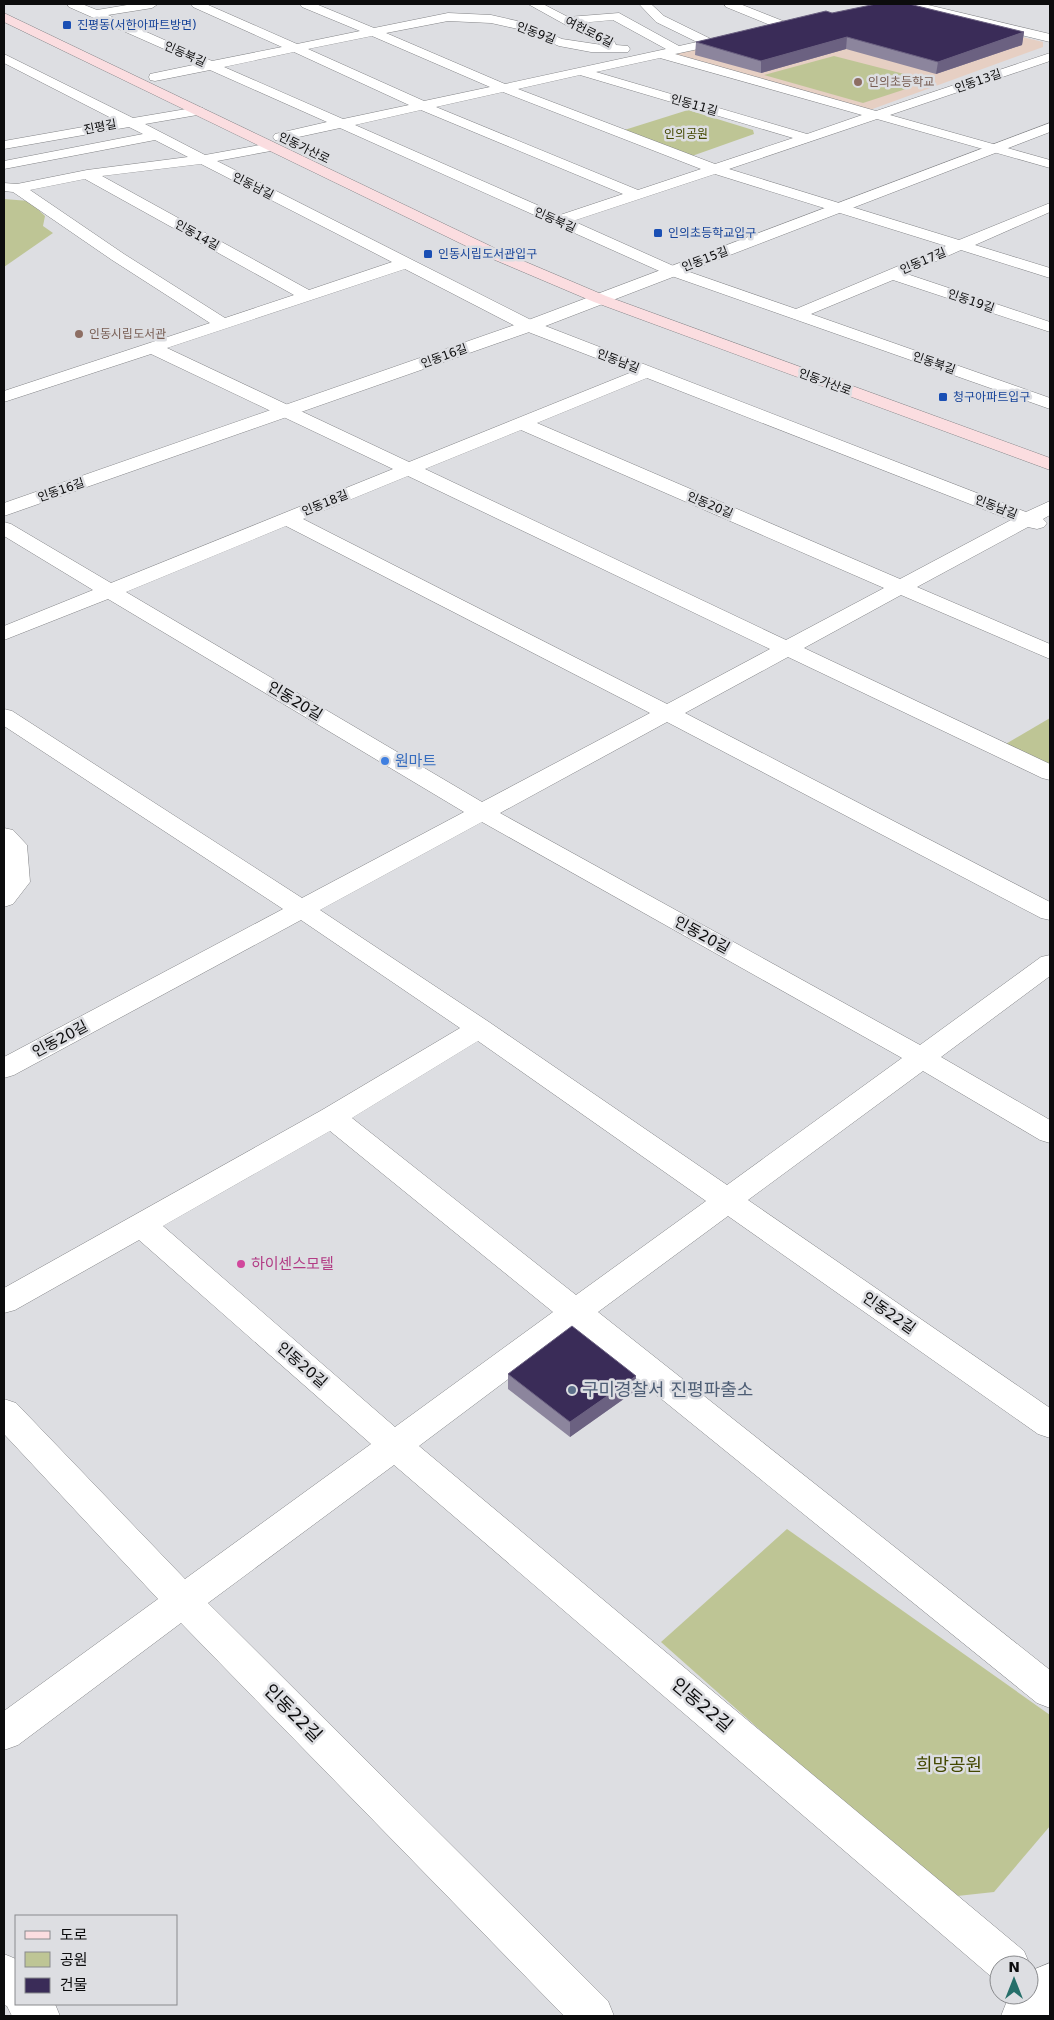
<svg xmlns="http://www.w3.org/2000/svg" width="1054" height="2020" font-family="'DejaVu Sans','Noto Sans KR',sans-serif">
<rect width="100%" height="100%" fill="#dddee2"/>
<path fill="#e6cfc3" d="M899,7l144,35v5l-176,64 -198,-58z"/>
<g fill="#bec595">
<path d="M834,56l78,20 -17,6 17,5 -49,16 -99,-28z"/>
<path d="M688,110l65,20 1,4 -62,22 -74,-24z"/>
<path d="M4,199l25,2 16,15 -2,10 10,7 -49,34z"/>
<path d="M1050,718v50l-46,-23z"/>
<path d="M787,1529l263,186v111l-56,66 -46,5 -287,-255z"/>
</g>
<g fill="none" stroke-linecap="round" stroke-linejoin="round">
<defs>
<g id="minor">
<path d="M67,4h15l15,6 36,-6h25l-6,4 -44,7 104,46 70,-14 -89,-40 -2,-3h15l91,40 63,-13 -58,-24 -2,-3h16l58,24 74,-15 43,2 35,8 36,16 40,6 -74,-41h15l25,13 51,-4 60,33 18,-4 -41,-20 -17,-18h12l13,12 47,23 21,-5 6,4 -2,3 -61,13 201,57 174,-58v8l-160,54 160,45v8l-173,-49 -148,50 230,71 91,-37v9l-75,33 75,23v10l-89,-28 -54,24 143,48v10l-157,-52 -82,34 239,84v11l-384,-135 -326,-146 -60,13 -5,-1 -2,-3 2,-3 52,-12 -117,-52 -55,11 -5,-1 -1,-3 1,-3 48,-10 -129,-57zM613,20l53,29 -161,35 -119,-51 62,-12 43,2 27,6 41,17 32,6h37l2,-3 -2,-3 -12,-1 -2,-4 -34,-18zM372,36l118,51 -66,14 -116,-52zM294,52l115,53 -66,14 -119,-52zM660,58l202,57 -55,19 -211,-62zM580,75l213,63 -78,26 -197,-75zM503,92l198,77 -63,21 -202,-83zM421,110l202,84 -63,21 -205,-90zM715,174l231,72 -150,63 -118,-41 -105,-47z"/>
<path d="M724,4h16l48,19 2,3 -6,4 -4,-1 -54,-22z"/>
<path d="M904,4h20l126,30v8l-144,-35z"/>
<path d="M4,54l129,64 65,-11 5,1 2,3 -2,3 -58,10 60,31 66,-12 5,1 2,3 -2,3 -59,11 318,161 491,190 24,-11v14l-7,4 4,4 -3,4 -7,2 -9,-2 -111,60 133,57v15l-149,-64 -97,53 246,116v16l-8,-2 -254,-121 -103,56 365,189v18l-9,-2 -374,-196 -167,91 420,232 121,-88 9,-2v21l-109,81 109,63v23l-10,-3 -117,-69 -175,129 302,208v30l-12,-4 -310,-218 -130,96 452,358v38l-13,-5 -462,-374 -156,117 605,505 6,14 -1,3v-3h-30v16l-5,-2 -600,-514 -186,138 400,398 6,15h-50l-383,-393 -163,122 -14,5v-39l154,-112 -154,-165v-35l12,4 169,176 186,-135 -232,-204 -124,70 -11,3v-25l318,-178 138,-82 -159,-108 -287,155 -10,3v-21l279,-148 -279,-183v-17l8,2 290,187 162,-86 -356,-213 -104,41v-14l89,-36 -89,-54v-14l7,2 100,59 282,-114 -242,-115 -147,48v-11l206,-68 -98,-63 -99,-68 -9,-1v-8l13,1 70,-14 101,-13 -33,-17 -151,29v-8l139,-27 -14,-7 -125,22v-8l113,-20 -113,-58zM201,164l191,98 -83,28 -207,-114zM85,179l209,116 -69,23 -101,-64 -94,-64zM405,269l118,61 109,42 -223,90 -242,-114zM647,378l364,142 -111,59 -363,-156zM521,430l363,158 -98,52 -361,-171zM408,476l362,173 -103,55 -364,-185zM286,526l364,187 -168,89 -356,-210zM482,822l420,236 -175,127 -238,-163 -169,-112zM478,1041l228,160 -130,94 -224,-177zM330,1131l223,181 -158,115 -232,-201z"/>
<path d="M4,828l9,2 14,15 3,37 -17,22 -9,3z"/>
<path d="M4,1954l12,5v45h39l5,12h-48l-5,-10 -3,-1z"/>
<path d="M1050,1963l-1,53h-48l6,-15 5,-6h17v-20l6,-6z"/>
</g>
<path id="tertiary" d="M1050,123v9l-515,198 -531,186v-13l519,-181z"/>
<path id="secondary" d="M4,13l503,241 99,42 444,162v12l-456,-168 -99,-42 -491,-238z"/>
</defs>
<use href="#minor" stroke="#838487" stroke-width="1"/>
<use href="#tertiary" stroke="#838487" stroke-width="1"/>
<use href="#secondary" stroke="#838487" stroke-width="1"/>
<use href="#minor" fill="#fff" fill-rule="evenodd"/>
<use href="#tertiary" fill="#fff" fill-rule="evenodd"/>
<use href="#secondary" fill="#fbdde0" fill-rule="evenodd"/>
</g>
<g fill="#8c859d">
<path d="M832,13l192,19 -2,13 -86,29 -90,-25 -85,24 -66,-18 1,-13z"/>
<path d="M508,1374l127,17 -65,46 -62,-48z"/>
</g>
<g fill="#6b6181">
<path d="M1024,32l-2,13 -86,29 2,-12z"/>
<path d="M847,37l-1,12 -85,24v-12z"/>
<path d="M636,1376l-1,15 -65,46v-15z"/>
</g>
<g fill="#3a2c58" stroke="#6b6181">
<path d="M876,4h33l115,28 -86,30 -91,-25 -86,24 -65,-19 130,-31 6,2z"/>
<path d="M572,1326l64,50 -66,46 -62,-48z"/>
</g>
<g fill="#1a4fb4" stroke="#dddee2" stroke-width="2">
<rect x="62" y="20" width="10" height="10" rx="2.5"/>
<rect x="653" y="228" width="10" height="10" rx="2.5"/>
<rect x="423" y="249" width="10" height="10" rx="2.5"/>
<rect x="938" y="392" width="10" height="10" rx="2.5"/>
</g>
<g fill="#8d6e63" stroke="#dddee2" stroke-width="2">
<circle cx="858" cy="82" r="5"/>
<circle cx="79" cy="334" r="5"/>
</g>
<circle fill="#3f7fe0" stroke="#dddee2" stroke-width="2" cx="385" cy="761" r="5"/>
<circle fill="#d1479c" stroke="#dddee2" stroke-width="2" cx="241" cy="1264" r="5"/>
<circle fill="#5c6f8a" stroke="#dddee2" stroke-width="2" cx="572" cy="1390" r="5"/>
<g text-anchor="middle" stroke-width="5" stroke-linejoin="round" paint-order="stroke">
<g font-size="12" fill="#164399" stroke="#dddee2" text-anchor="start">
<text x="77" y="29">진평동(서한아파트방면)</text>
<text x="668" y="237">인의초등학교입구</text>
<text x="438" y="258">인동시립도서관입구</text>
<text x="953" y="401">청구아파트입구</text>
</g>
<g font-size="12" fill="#0c0c0d" stroke="#dddee2">
<text transform="translate(589 32) rotate(27)" y="4">여헌로6길</text>
<text transform="translate(536 33) rotate(21)" y="4">인동9길</text>
<text transform="translate(185 54) rotate(24)" y="4">인동북길</text>
<text transform="translate(978 81) rotate(-19)" y="4">인동13길</text>
<text transform="translate(694 105) rotate(16)" y="4">인동11길</text>
<text transform="translate(100 127) rotate(-11)" y="4">진평길</text>
<text transform="translate(304 148) rotate(26)" y="4">인동가산로</text>
<text transform="translate(253 186) rotate(27)" y="4">인동남길</text>
<text transform="translate(555 220) rotate(24)" y="4">인동북길</text>
<text transform="translate(197 235) rotate(29)" y="4">인동14길</text>
<text transform="translate(705 259) rotate(-21)" y="4">인동15길</text>
<text transform="translate(923 261) rotate(-23)" y="4">인동17길</text>
<text transform="translate(971 301) rotate(19)" y="4">인동19길</text>
<text transform="translate(444 356) rotate(-20)" y="4">인동16길</text>
<text transform="translate(618 361) rotate(21)" y="4">인동남길</text>
<text transform="translate(934 363) rotate(19)" y="4">인동북길</text>
<text transform="translate(825 382) rotate(20)" y="4">인동가산로</text>
<text transform="translate(61 490) rotate(-19)" y="4">인동16길</text>
<text transform="translate(325 503) rotate(-22)" y="4">인동18길</text>
<text transform="translate(710 505) rotate(23)" y="4">인동20길</text>
<text transform="translate(996 507) rotate(21)" y="4">인동남길</text>
</g>
<g font-size="12" fill="#785e54" stroke="#dddee2" text-anchor="start">
<text x="868" y="86">인의초등학교</text>
<text x="89" y="338">인동시립도서관</text>
</g>
<g font-size="12" fill="#434801" stroke="#dddee2">
<text x="686" y="138">인의공원</text>
</g>
<g font-size="15" fill="#0c0c0d" stroke="#dddee2">
<text transform="translate(295 701) rotate(31)" y="5">인동20길</text>
<text transform="translate(702 935) rotate(29)" y="5">인동20길</text>
<text transform="translate(60 1039) rotate(-28)" y="5">인동20길</text>
<text transform="translate(889 1313) rotate(35)" y="5">인동22길</text>
<text transform="translate(302 1365) rotate(41)" y="5">인동20길</text>
</g>
<g font-size="15" fill="#366cbe" stroke="#dddee2" text-anchor="start">
<text x="395" y="766">원마트</text>
</g>
<g font-size="15" fill="#b23c85" stroke="#dddee2" text-anchor="start">
<text x="251" y="1269">하이센스모텔</text>
</g>
<g font-size="18" fill="#4e5e75" stroke="#dddee2" text-anchor="start">
<text x="582" y="1396">구미경찰서 진평파출소</text>
</g>
<g font-size="18" fill="#0c0c0d" stroke="#dddee2">
<text transform="translate(702 1705) rotate(40)" y="6">인동22길</text>
<text transform="translate(293 1713) rotate(45)" y="6">인동22길</text>
</g>
<g font-size="18" fill="#434801" stroke="#dddee2">
<text x="949" y="1771">희망공원</text>
</g>
</g>
<rect width="1054" height="2020" fill="none" stroke="#0c0c0d" stroke-width="10"/>
<rect x="15" y="1915" width="162" height="90" fill="#dddee2" stroke="#898a8d"/>
<rect x="25" y="1931" width="25" height="8" fill="#fbdde0" stroke="#898a8d"/>
<text x="60" y="1940" font-size="15" fill="#0c0c0d">도로</text>
<rect x="25" y="1952" width="25" height="15" fill="#bec595" stroke="#898a8d"/>
<text x="60" y="1965" font-size="15" fill="#0c0c0d">공원</text>
<rect x="25" y="1978" width="25" height="15" fill="#3a2c58" stroke="#898a8d"/>
<text x="60" y="1990" font-size="15" fill="#0c0c0d">건물</text>
<g transform="translate(1014 1980)"><circle r="24" fill="#dddee2" stroke="#898a8d"/>
<path d="M0-4L9 19L0 12L-9 19Z" fill="#266f6a"/>
<text y="-8" font-size="14" font-weight="bold" text-anchor="middle" fill="#0c0c0d">N</text>
</g>
</svg>
